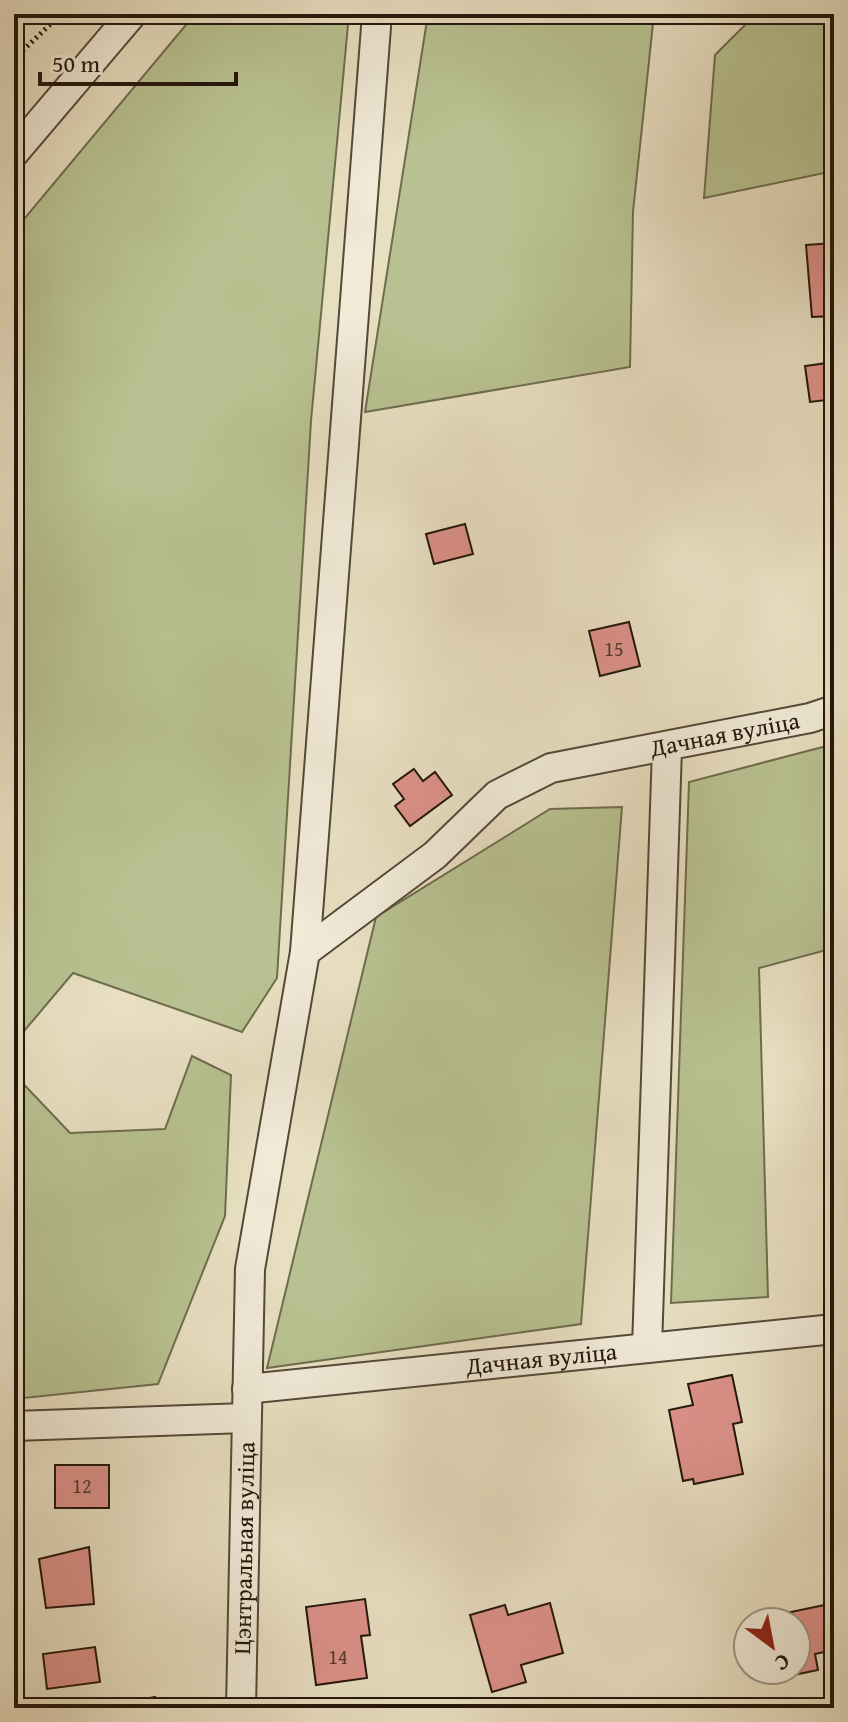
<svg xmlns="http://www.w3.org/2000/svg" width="848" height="1722" font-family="'Gentium Book Plus',serif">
<rect width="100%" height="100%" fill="#e8dfc1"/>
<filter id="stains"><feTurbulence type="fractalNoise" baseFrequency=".0025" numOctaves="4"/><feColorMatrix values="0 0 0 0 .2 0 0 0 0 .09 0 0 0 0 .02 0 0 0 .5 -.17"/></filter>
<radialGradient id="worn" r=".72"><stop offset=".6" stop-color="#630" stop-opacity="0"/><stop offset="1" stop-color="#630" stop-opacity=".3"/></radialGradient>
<g fill="#b8c191" stroke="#6e6c4e" stroke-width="2">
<path d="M195,14h154l-38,407 -34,557 -35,54 -169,-59 -59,70v-812z"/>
<path d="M428,14h226l-21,198 -3,155 -265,45z"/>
<path d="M756,14h78v157l-130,27 11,-143z"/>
<path d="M834,744v204l-75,20 9,329 -97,6 18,-521z"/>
<path d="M622,807l-41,517 -314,44 109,-451 174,-108z"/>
<path d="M192,1056l39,19 -6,141 -67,168 -144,15v-325l56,59 95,-4z"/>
</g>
<g fill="#dc9189" stroke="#24160c" stroke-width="2">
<path d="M834,243v73l-22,1 -6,-72z"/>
<path d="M834,362v54l-5,1 -3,-17 -16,2 -5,-36z"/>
<path d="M465,524l8,30 -39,10 -8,-30z"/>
<path d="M629,622l11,44 -40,10 -11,-45z"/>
<path d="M414,769l9,12 12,-9 17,23 -42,31 -15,-20 9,-7 -11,-15z"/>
<path d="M834,978v33l-6,1 -4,-33z"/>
<path d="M732,1375l10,47 -9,2 10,50 -49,10 -1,-5 -10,2 -14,-71 24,-5 -5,-21z"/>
<rect x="55" y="1465" width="54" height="43"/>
<path d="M89,1547l5,57 -48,4 -7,-49z"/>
<path d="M365,1599l5,36 -9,1 6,42 -51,7 -10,-78z"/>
<path d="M550,1603l13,50 -42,12 5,17 -34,10 -22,-77 35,-10 3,10z"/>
<path d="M834,1603v47l-19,4 3,16 -34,7 -1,-7h13v-48h-22l-2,-6z"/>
<path d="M95,1647l5,35 -53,7 -4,-35z"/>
<path d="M155,1697l2,11h-43v-3z"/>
<path d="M765,1701l3,7h-19z"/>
</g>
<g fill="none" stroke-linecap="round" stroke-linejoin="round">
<defs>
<g id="minor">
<path d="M14,153l118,-139"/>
<path id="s1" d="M305,952l130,-97 62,-60 54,-27 259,-50 24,-8"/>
<path d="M647,1348l20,-600"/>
<path id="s2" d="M247,1389l587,-60"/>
<path d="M14,1426l232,-8"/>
<path id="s3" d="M241,1708l9,-439 55,-317 72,-938"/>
</g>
</defs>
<use href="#minor" stroke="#554839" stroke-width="32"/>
<path stroke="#24160c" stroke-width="5" stroke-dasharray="2 4" stroke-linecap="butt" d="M14,59l47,-45"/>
<use href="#minor" stroke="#f0ead7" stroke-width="28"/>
</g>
<g text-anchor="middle" stroke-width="7" stroke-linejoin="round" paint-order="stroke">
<g font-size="20" fill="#52352b">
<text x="614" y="656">15</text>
<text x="82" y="1493">12</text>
<text x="338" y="1664">14</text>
</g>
<g font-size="24" fill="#24160c" stroke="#f0ead7">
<text dy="8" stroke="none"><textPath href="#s1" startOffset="486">Дачная вуліца</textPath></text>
<text dy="8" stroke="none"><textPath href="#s2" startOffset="296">Дачная вуліца</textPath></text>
<text dy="8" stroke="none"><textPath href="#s3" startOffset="160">Цэнтральная вуліца</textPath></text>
</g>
</g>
<rect width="848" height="1722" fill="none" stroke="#e8dfc1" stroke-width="48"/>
<rect x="16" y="16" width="816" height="1690" fill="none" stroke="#24160c" stroke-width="4"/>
<rect x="24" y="24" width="800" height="1674" fill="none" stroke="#24160c" stroke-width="2"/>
<g transform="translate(772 1646) rotate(148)"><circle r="38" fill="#f0ead7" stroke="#9e9586" stroke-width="2"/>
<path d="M0-6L14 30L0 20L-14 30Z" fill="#8f2418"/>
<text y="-12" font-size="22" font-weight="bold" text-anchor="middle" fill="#24160c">С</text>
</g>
<path d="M40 72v12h196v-12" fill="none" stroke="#24160c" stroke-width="4"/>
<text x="52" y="72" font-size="24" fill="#24160c" stroke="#f0ead7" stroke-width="6" paint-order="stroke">50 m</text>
<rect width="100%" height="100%" filter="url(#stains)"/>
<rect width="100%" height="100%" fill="url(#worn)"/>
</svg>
